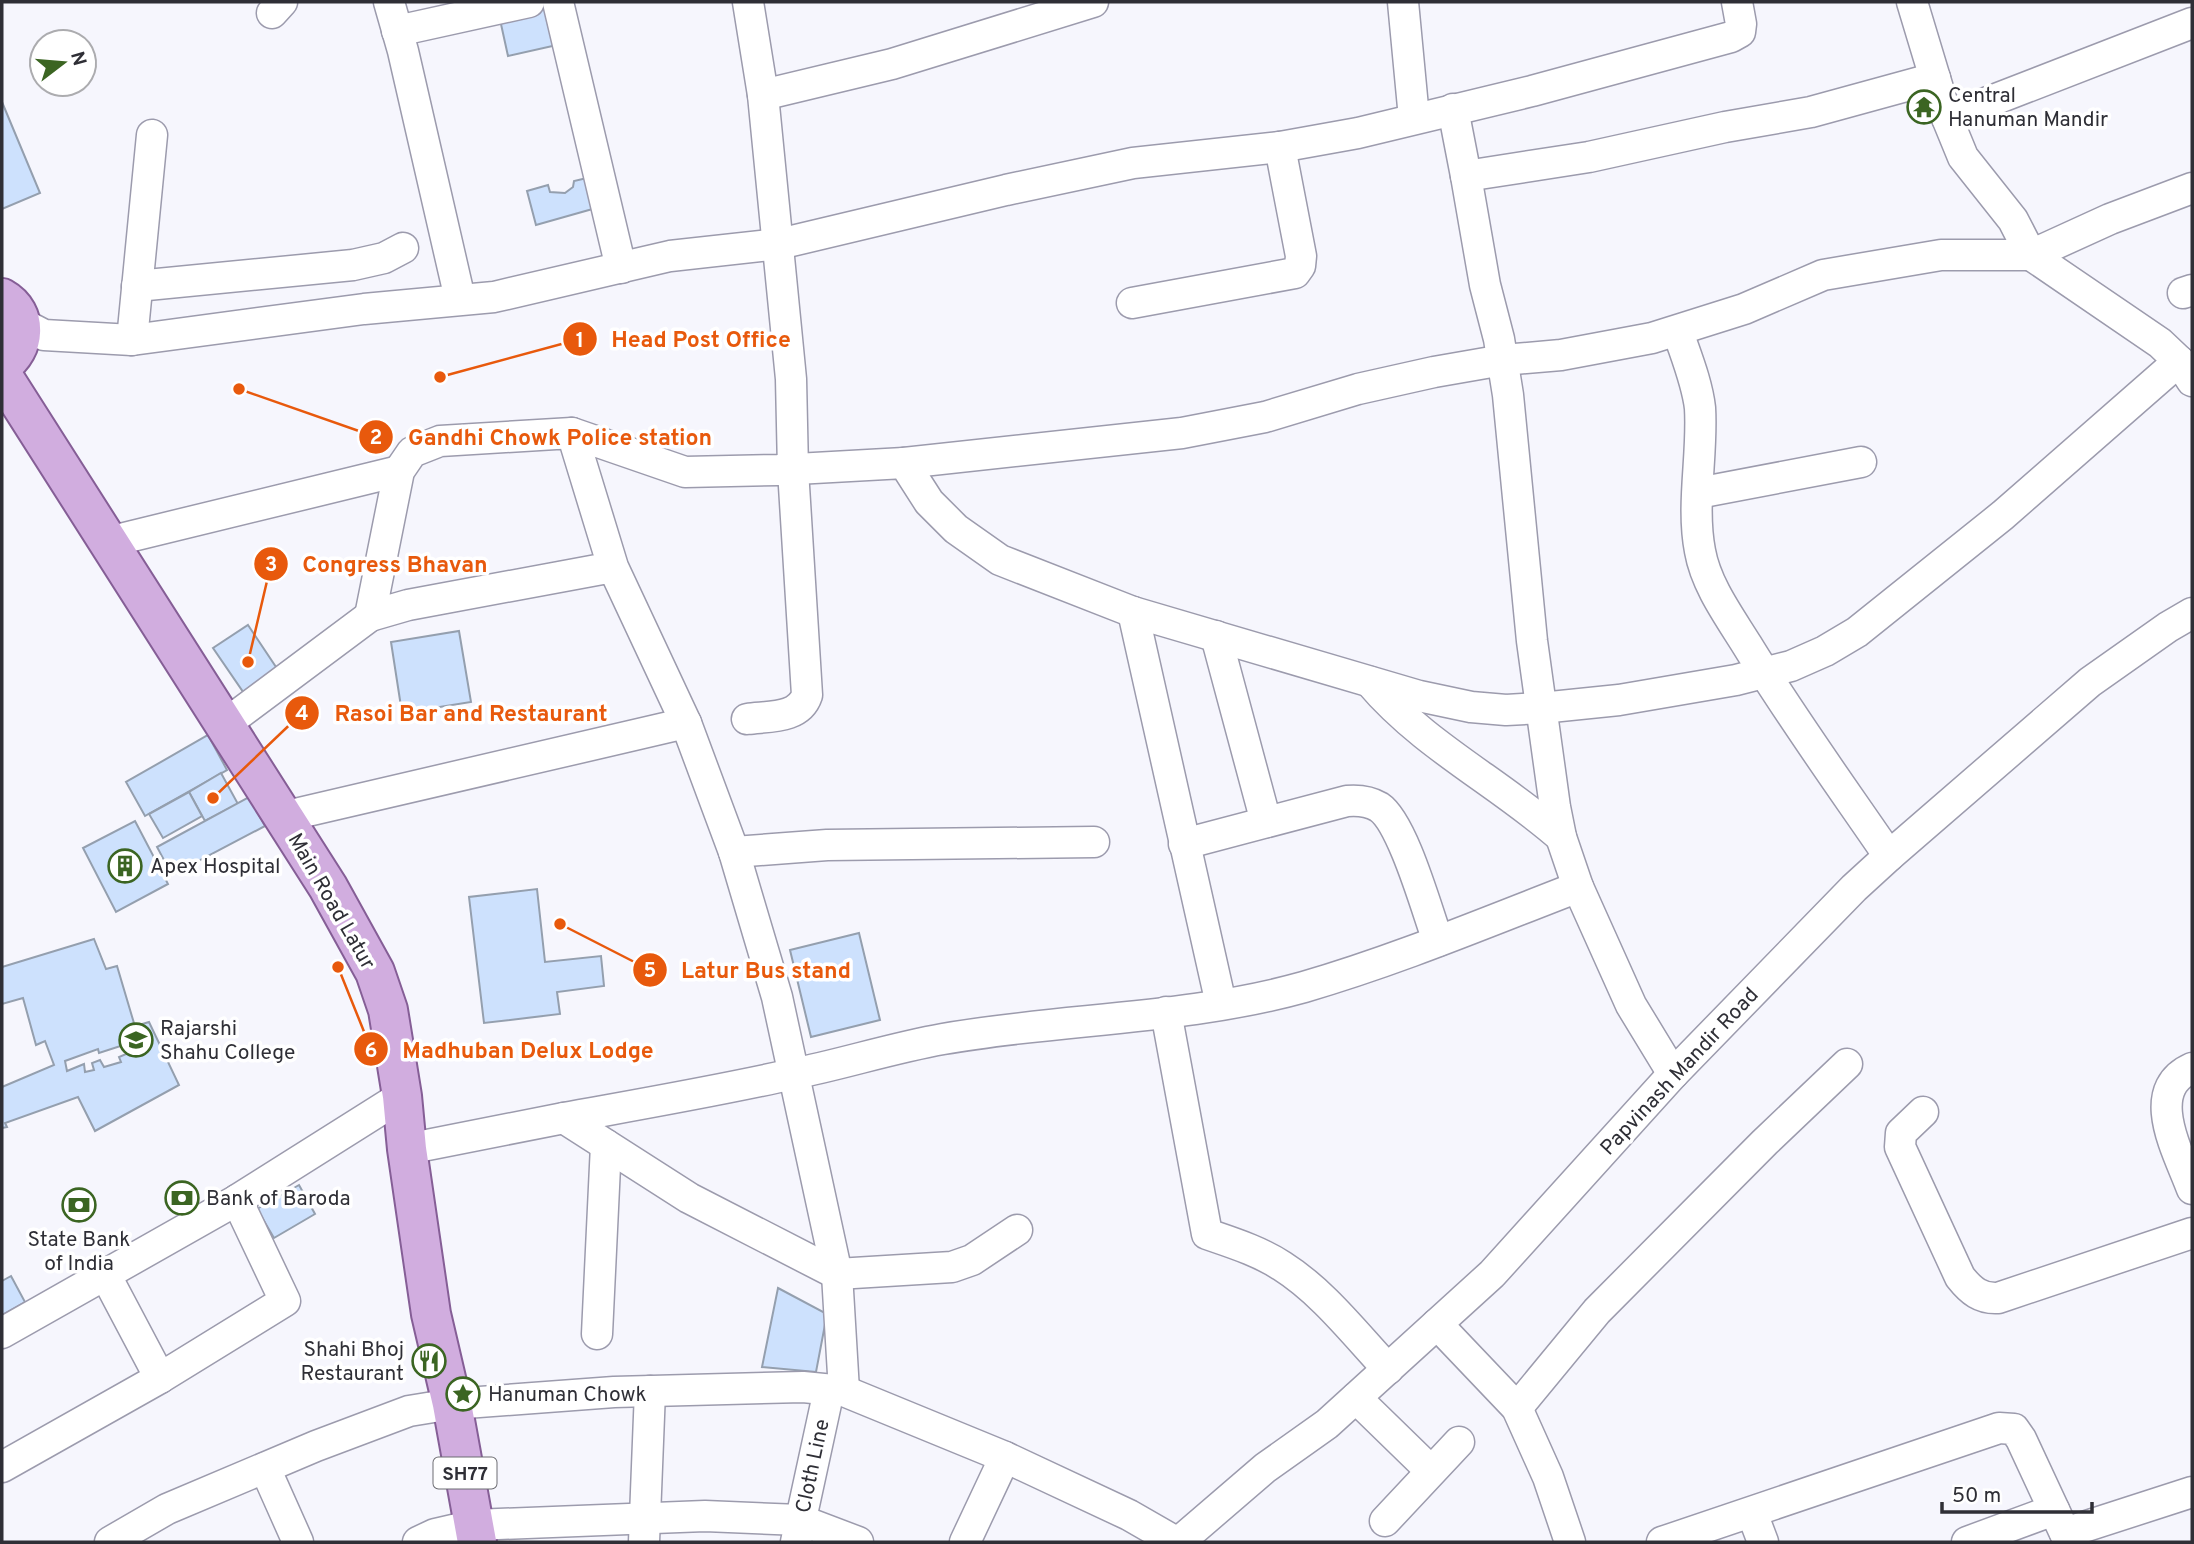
<svg xmlns="http://www.w3.org/2000/svg" width="2194" height="1544" font-family="Overpass,sans-serif">
<rect width="100%" height="100%" fill="#f6f6fd"/>
<g fill="#cde1fd" stroke="#949fae" stroke-width="2">
<path d="M548,4l9,41 -49,11 -9,-41z"/>
<path d="M2,102l38,91 -38,16z"/>
<path d="M587,178l9,30 -60,17 -9,-34 21,-6 2,7 15,1 8,-6 1,-6z"/>
<path d="M248,625l34,51 -34,23 -35,-51z"/>
<path d="M459,631l12,71 -69,11 -11,-71z"/>
<path d="M208,735l19,35 -82,46 -19,-34z"/>
<path d="M221,773l17,31 -33,17 -16,-29z"/>
<path d="M189,792l13,24 -39,22 -14,-24z"/>
<path d="M249,797l16,29 -93,49 -15,-28z"/>
<path d="M135,821l33,63 -52,28 -33,-64z"/>
<path d="M537,889l8,73 56,-6 3,30 -47,6 3,22 -76,9 -15,-126z"/>
<path d="M859,933l21,87 -69,17 -21,-87z"/>
<path d="M94,939l12,30 11,-3 22,74 -40,13 -1,-4 -33,12 2,10 17,-7 1,8 9,-2 -2,-7 8,-3 4,7 17,-5 -2,-5 26,-11 -6,-21 10,-3 30,63 -84,46 -17,-34 -73,26 2,4 -5,1v-41l52,-22 -9,-24 -9,4 -13,-47 -21,6v-37z"/>
<path d="M299,1185l16,29 -41,24 -17,-29z"/>
<path d="M11,1276l14,26 -23,13v-34z"/>
<path d="M778,1288l49,26 -11,58 -54,-5z"/>
</g>
<g fill="none" stroke-linecap="round" stroke-linejoin="round">
<defs>
<g id="minor">
<path d="M389,2l14,49 57,248"/>
<path d="M558,2l63,266"/>
<path d="M1403,2l11,116"/>
<path d="M1912,2l35,116 245,-95"/>
<path d="M272,13l10,-11"/>
<path d="M397,31l132,-29"/>
<path d="M763,95l129,-31 201,-62"/>
<path d="M1453,109l13,67"/>
<path d="M1947,118l16,39 50,63 18,35 129,88 19,18 13,20"/>
<path d="M137,286l216,-21 31,-7 19,-10"/>
<path d="M2183,293l9,-3"/>
<path d="M1132,303l163,-30 5,-7 1,-10 -21,-109"/>
<path d="M21,323l23,12 88,5 232,-31 130,-12 176,-41 109,-12 227,-54 127,-27 147,-16 78,-14 174,-42 199,-54 9,-5 1,-8 -4,-22"/>
<path d="M1678,332c8,24 19,50 22,76 3,47 -9,96 0,143 6,34 29,65 47,94 44,72 94,141 142,211"/>
<path d="M132,340l20,-205"/>
<path d="M572,433l113,39 93,-2 126,-7 25,39 27,27 44,31 133,52 286,84 52,11 35,3 35,-2 78,-8 117,-20 55,-14 34,-15 32,-19 146,-117 176,-154"/>
<path d="M904,463l278,-30 83,-16 93,-28 76,-17 69,-12 58,-5 91,-17 92,-29 79,-34 118,-20h90l79,-36 82,-31"/>
<path d="M1698,493l163,-31"/>
<path d="M108,542l291,-71"/>
<path d="M613,567l-205,38 -38,11 29,-145 13,-19 28,-11 132,-8 41,134 73,156 48,129 43,145 60,277 7,117"/>
<path d="M1133,612l88,392"/>
<path d="M1216,636l50,186"/>
<path d="M1370,682c53,63 130,101 191,155"/>
<path d="M747,719c22,-3 52,0 60,-24l-14,-225 -2,-91 -28,-284 -15,-93"/>
<path d="M224,725l146,-109"/>
<path d="M282,817l404,-94"/>
<path d="M1184,844l163,-43c12,-1 22,0 32,6 24,16 48,104 59,134"/>
<path d="M734,852l93,-7 267,-3"/>
<path d="M1166,1012l41,222c26,9 52,17 75,32 41,26 73,68 106,103"/>
<path d="M2192,1068c-50,22 -13,85 0,121"/>
<path d="M1673,1074l-42,-69 -53,-118 -17,-50 -6,-30 -23,-166 -24,-246 -9,-56 -14,-54 -19,-109 123,-19 136,-30 86,-15 124,-34"/>
<path d="M1923,1112l-22,21 -1,14 60,130c11,14 21,22 38,21l194,-65"/>
<path d="M564,1118c77,-14 153,-27 229,-44 50,-10 99,-26 150,-35 119,-21 243,-19 361,-52 93,-27 183,-65 274,-100"/>
<path d="M407,1149l157,-31 125,80 148,76 115,-7 20,-7 45,-30"/>
<path d="M105,1274l55,104"/>
<path d="M1437,1324l80,84 31,69 22,65"/>
<path d="M2,1333l235,-133 165,-104"/>
<path d="M597,1334l9,-189"/>
<path d="M1356,1398l75,73"/>
<path d="M1517,1408l80,-97 168,-169 82,-78"/>
<path d="M2,1467l158,-89 125,-77 -48,-101"/>
<path d="M265,1468l33,74"/>
<path d="M1752,1513l11,29"/>
<path d="M1385,1521l74,-79"/>
<path d="M2065,1533l127,-41"/>
<path d="M110,1542l57,-33 149,-63 93,-35 43,-7 162,-12 189,-5 41,4 161,66 124,58 47,27"/>
<path d="M418,1542l17,-8 39,-9 231,-9 95,4 58,22"/>
<path d="M644,1542l6,-151"/>
<path d="M796,1542l33,-152"/>
<path d="M965,1542l40,-85"/>
<path d="M1179,1542l86,-74 62,-44 165,-150 181,-200 181,-186 35,-32 201,-174 78,-55 24,-14"/>
<path d="M1662,1542l337,-114 15,1 7,10 48,103"/>
<path d="M1967,1542l87,-32"/>
</g>
<g id="major">
<path d="M2,298c27,15 24,51 0,67"/>
<path d="M2,375l326,512 47,85 13,38 14,86 5,53 24,165 21,90 25,138"/>
</g>
</defs>
<use href="#minor" stroke="#9c9bad" stroke-width="33"/>
<use href="#major" stroke="#855e96" stroke-width="42"/>
<use href="#minor" stroke="#fff" stroke-width="30"/>
<use href="#major" stroke="#d1addf" stroke-width="38"/>
</g>
<defs>
<symbol id="temple-ring" viewBox="-11 -11 22 22"><circle r="9.5" fill="#fff" stroke="#3b6522" stroke-width="1.5"/><path d="M0-6L5-2H3V0L6.5 2.5H4V6H1.5V3h-3V6H-4V2.5H-6.5L-3 0V-2H-5Z" fill="#3b6522"/></symbol>
<symbol id="building-ring" viewBox="-11 -11 22 22"><circle r="9.5" fill="#fff" stroke="#3b6522" stroke-width="1.5"/><path d="M-4-6H4V6H1V3H-1V6H-4ZM-2.5-4.3h1.7v1.8h-1.7ZM.8-4.3h1.7v1.8H.8ZM-2.5-1h1.7V.8h-1.7ZM.8-1h1.7V.8H.8Z" fill="#3b6522"/></symbol>
<symbol id="university-ring" viewBox="-11 -11 22 22"><circle r="9.5" fill="#fff" stroke="#3b6522" stroke-width="1.5"/><path d="M0-5L7-2L0 1L-7-2ZM-4 1L0 2.5L4 1V4Q0 6-4 4Z" fill="#3b6522"/></symbol>
<symbol id="bank-ring" viewBox="-11 -11 22 22"><circle r="9.5" fill="#fff" stroke="#3b6522" stroke-width="1.5"/><path d="M-6-4H6V4H-6ZM0-2.3a2.3 2.3 0 1 0 0 4.6a2.3 2.3 0 1 0 0-4.6Z" fill="#3b6522"/></symbol>
<symbol id="restaurant-ring" viewBox="-11 -11 22 22"><circle r="9.5" fill="#fff" stroke="#3b6522" stroke-width="1.5"/><path d="M-5-6h1v4h1v-4h1v4h1v-4h1v5L-1.5 .5V6h-2V.5L-5-1ZM5-6V6H3V1.5H1.5Q1.5-4 5-6Z" fill="#3b6522"/></symbol>
<symbol id="sight-ring" viewBox="-11 -11 22 22"><circle r="9.5" fill="#fff" stroke="#3b6522" stroke-width="1.5"/><path d="M0-6L1.8-2.2L6-1.7L2.9 1.2L3.7 5.4L0 3.3L-3.7 5.4L-2.9 1.2L-6-1.7L-1.8-2.2Z" fill="#3b6522"/></symbol>
</defs>
<g fill-rule="evenodd">
<use href="#temple-ring" x="1905" y="88" width="38" height="38"/>
<use href="#building-ring" x="106" y="847" width="38" height="38"/>
<use href="#university-ring" x="117" y="1021" width="38" height="38"/>
<use href="#bank-ring" x="163" y="1179" width="38" height="38"/>
<use href="#bank-ring" x="60" y="1186" width="38" height="38"/>
<use href="#restaurant-ring" x="410" y="1342" width="38" height="38"/>
<use href="#sight-ring" x="444" y="1375" width="38" height="38"/>
</g>
<g text-anchor="middle" stroke-width="7" stroke-linejoin="round" paint-order="stroke">
<rect fill="#fff" stroke="#6d6d72" stroke-width="2" x="433.5" y="1457.5" width="63" height="31" rx="5"/>
<g font-size="19" font-weight="bold" fill="#2f2f36">
<text x="465" y="1480">SH77</text>
</g>
<g font-size="21" fill="#2f2f36" stroke="#fff" text-anchor="start">
<text x="1948" y="102">Central<tspan x="1948" dy="24">Hanuman Mandir</tspan></text>
<text x="150" y="873">Apex Hospital</text>
<text x="160" y="1035">Rajarshi<tspan x="160" dy="24">Shahu College</tspan></text>
<text x="206" y="1205">Bank of Baroda</text>
<text x="79" y="1246" text-anchor="middle">State Bank<tspan x="79" dy="24">of India</tspan></text>
<text x="404" y="1356" text-anchor="end">Shahi Bhoj<tspan x="404" dy="24">Restaurant</tspan></text>
<text x="488" y="1401">Hanuman Chowk</text>
</g>
<g font-size="21" fill="#2f2f36" stroke="#fff">
<text transform="translate(332 901) rotate(60)" y="7">Main Road Latur</text>
<text transform="translate(1679 1071) rotate(-47)" y="7">Papvinash Mandir Road</text>
<text transform="translate(812 1466) rotate(-78)" y="7">Cloth Line</text>
</g>
</g>
<path fill="none" stroke="#e8590c" stroke-width="2.5" d="M440 377L580 339M239 389L376 437M248 662L271 564M213 798L302 713M560 924L650 970M338 967L371 1049"/>
<g fill="#e8590c" stroke="#fff" stroke-width="2.5">
<circle cx="440" cy="377" r="7"/>
<circle cx="239" cy="389" r="7"/>
<circle cx="248" cy="662" r="7"/>
<circle cx="213" cy="798" r="7"/>
<circle cx="560" cy="924" r="7"/>
<circle cx="338" cy="967" r="7"/>
<circle cx="580" cy="339" r="18"/>
<circle cx="376" cy="437" r="18"/>
<circle cx="271" cy="564" r="18"/>
<circle cx="302" cy="713" r="18"/>
<circle cx="650" cy="970" r="18"/>
<circle cx="371" cy="1049" r="18"/>
</g>
<g font-size="21" text-anchor="middle" font-weight="bold" fill="#fff">
<text x="580" y="347">1</text>
<text x="376" y="444">2</text>
<text x="271" y="571">3</text>
<text x="302" y="720">4</text>
<text x="650" y="977">5</text>
<text x="371" y="1057">6</text>
</g>
<g font-size="23" text-anchor="middle" font-weight="bold" fill="#e8590c" stroke="#fff" stroke-width="7" stroke-linejoin="round" paint-order="stroke">
<text x="701" y="347">Head Post Office</text>
<text x="560" y="445">Gandhi Chowk Police station</text>
<text x="395" y="572">Congress Bhavan</text>
<text x="471" y="721">Rasoi Bar and Restaurant</text>
<text x="766" y="978">Latur Bus stand</text>
<text x="528" y="1058">Madhuban Delux Lodge</text>
</g>
<rect width="2194" height="1544" fill="none" stroke="#2f2f36" stroke-width="7"/>
<g transform="translate(63 63) rotate(74)"><circle r="33" fill="#ffffff" stroke="#acacaf" stroke-width="2"/>
<path d="M0-5L12 26L0 18L-12 26Z" fill="#3b6522"/>
<text y="-10" font-size="19" font-weight="bold" text-anchor="middle" fill="#2f2f36">N</text>
</g>
<path d="M1942 1502v10h150v-10" fill="none" stroke="#2f2f36" stroke-width="3.5"/>
<text x="1952" y="1502" font-size="21" fill="#2f2f36" stroke="#ffffff" stroke-width="5" paint-order="stroke">50 m</text>
</svg>
